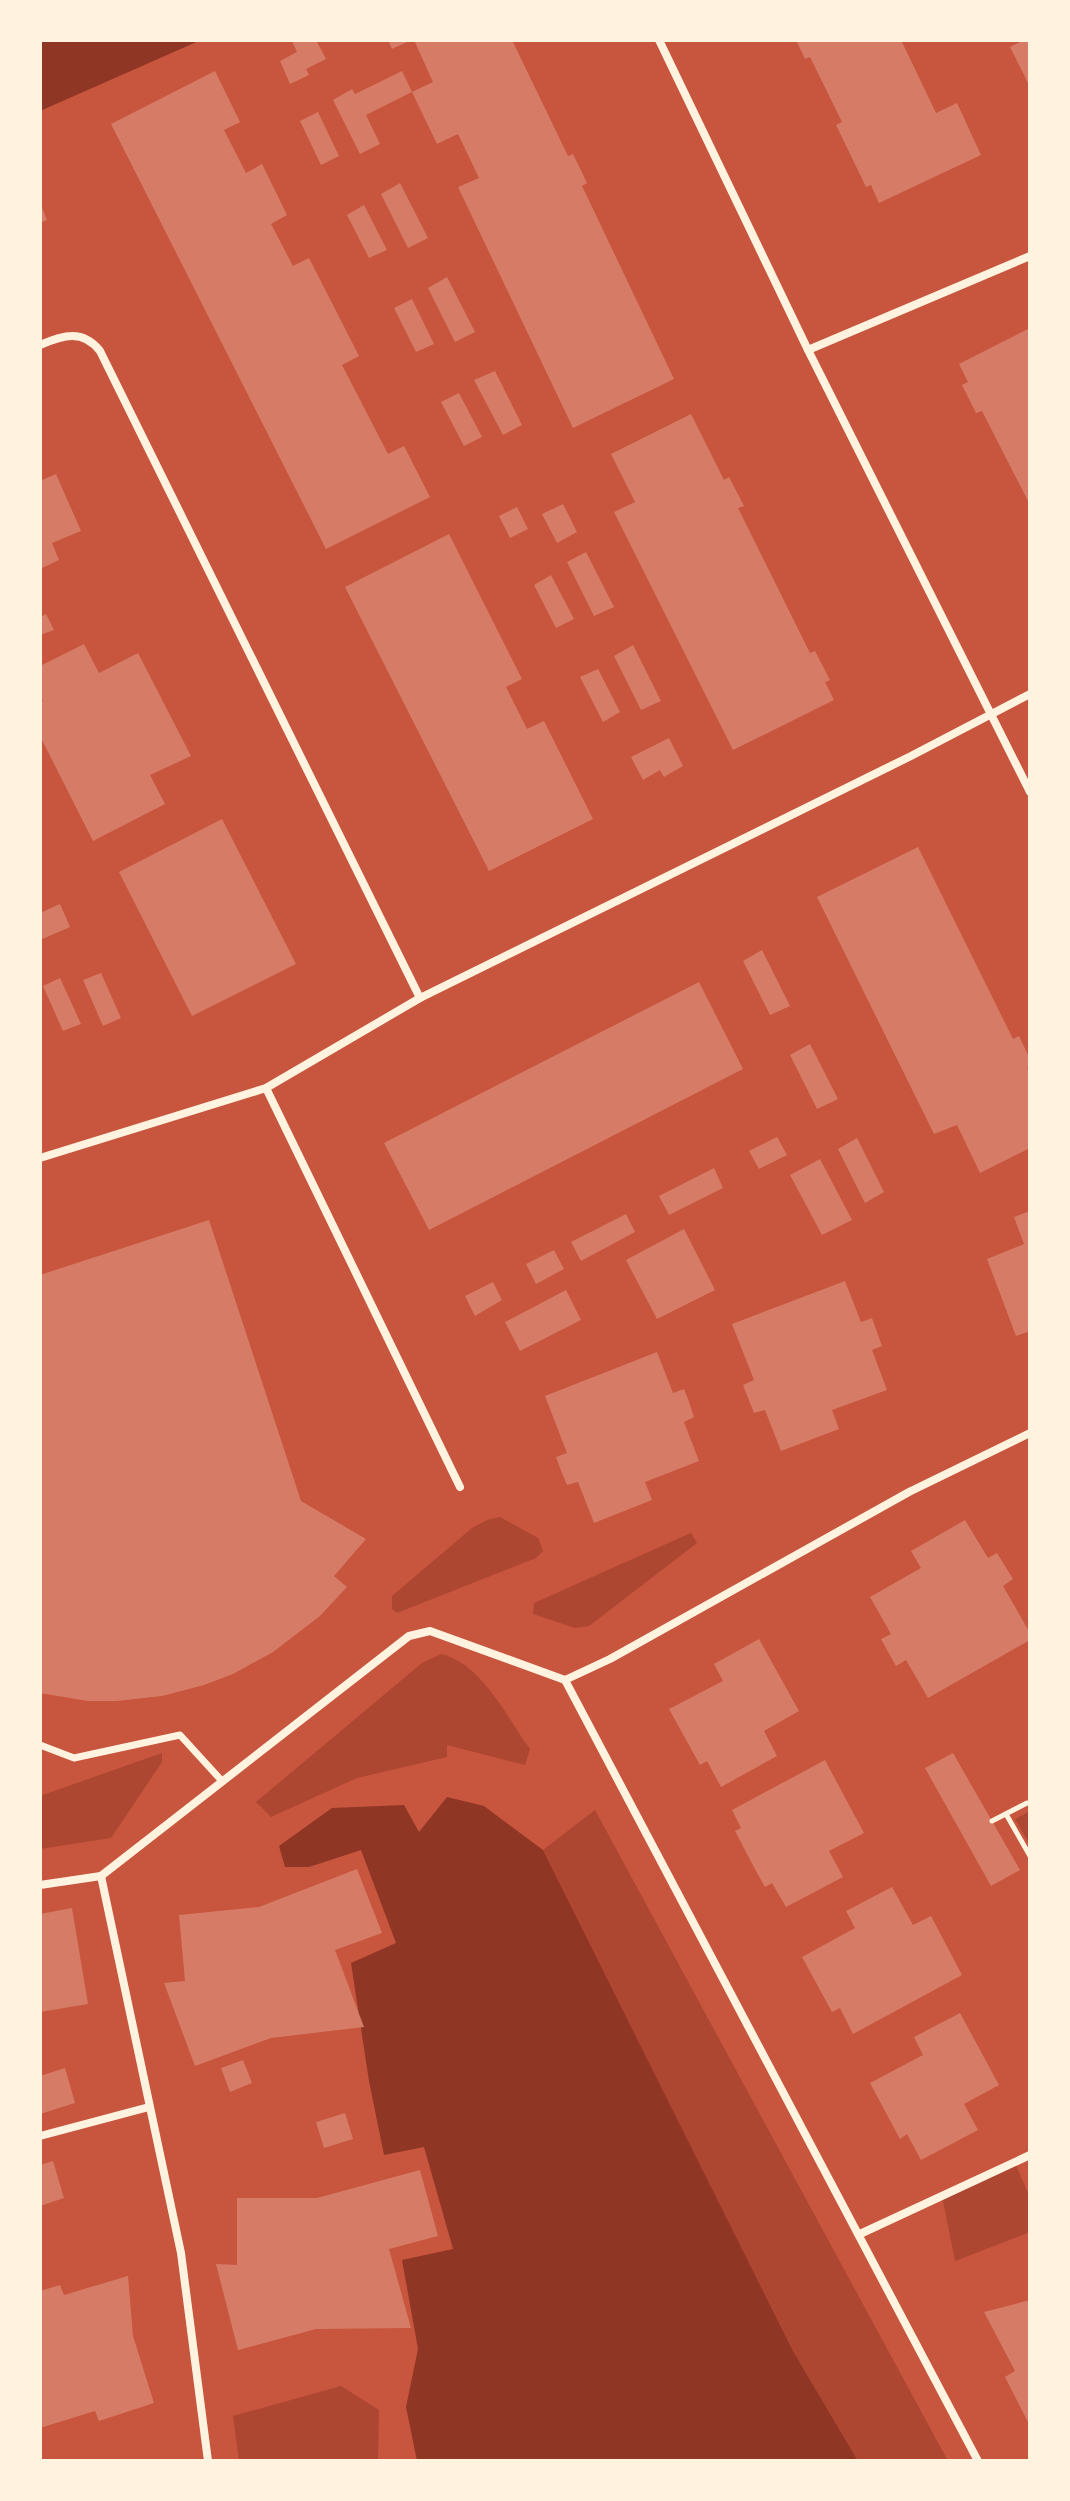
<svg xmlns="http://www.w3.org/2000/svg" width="1070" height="2501" font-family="Helvetica,sans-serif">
<rect width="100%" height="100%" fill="#c8553d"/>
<g fill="#ae4732">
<path d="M500,1517l38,21 5,13 -7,7 -139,55 -5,-4v-13l80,-68 15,-8z"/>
<path d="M691,1533l6,10 -108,83 -14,2 -42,-14 1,-11z"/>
<path d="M441,1654c41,10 65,62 89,95l-5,16 -78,-20v12l-90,21 -86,39 -15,-15 166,-139z"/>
<path d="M162,1753v9l-51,76 -71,11v-53z"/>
<path d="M595,1810l353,651h-90l-65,-110 -250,-501z"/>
<path d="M1030,1811v34l-15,-26z"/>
<path d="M1016,2165l14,33v34l-75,29 -13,-65z"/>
<path d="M341,2386l38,24 -1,51h-139l-6,-45z"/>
</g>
<g fill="#8f3625">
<path d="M40,40h161l-161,71z"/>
<path d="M447,1797l37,9 59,44 250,501 65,110h-441l-11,-54 12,-58 -16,-89 51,-11 -29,-102 -40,8 -15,-74 -18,-118 45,-20 -35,-93 -52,17h-24l-6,-21 53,-38 72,-3 15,27z"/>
</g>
<g fill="#d67c66">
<path d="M294,40h22l10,19 -20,10 3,6 -19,9 -10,-23 17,-9 -5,-11z"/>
<path d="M388,40h23l-19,9z"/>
<path d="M414,40h98l56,116 5,-2 14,29 -5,3 1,2 91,191 -101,49 -115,-241 21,-9 -21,-44 -21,10 -25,-52 21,-10z"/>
<path d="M796,40h105l35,73 21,-10 24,52 -102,48 -8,-18 -5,2 -30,-62 6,-3 -32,-65 -5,2z"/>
<path d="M1024,40h6v47l-20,-40z"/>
<path d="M215,71l25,51 -16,8 22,43 16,-9 25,51 -16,9 22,42 16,-8 50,98 -17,9 46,89 16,-8 26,51 -104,52 -215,-425z"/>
<path d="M402,71l10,21 -46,23 14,29 -20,10 -27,-54 19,-11 3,5z"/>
<path d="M318,112l21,44 -18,9 -21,-44z"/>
<path d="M400,183l28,55 -20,10 -27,-54z"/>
<path d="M40,203l7,17 -7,3z"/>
<path d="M364,205l23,45 -18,8 -22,-43z"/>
<path d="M447,277l28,55 -20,10 -27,-54z"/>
<path d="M412,299l22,45 -18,8 -22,-44z"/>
<path d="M1030,328v177l-48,-94 -6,2 -14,-28 6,-3 -9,-18z"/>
<path d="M495,371l27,54 -19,10 -29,-55z"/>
<path d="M459,393l23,44 -18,9 -23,-44z"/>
<path d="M691,414l33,66 5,-3 15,29 -6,2 1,2 71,143 5,-2 15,29 -5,2 9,18 -101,50 -119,-238 21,-10 -24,-48z"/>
<path d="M56,474l25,57 -29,12 7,17 -19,9v-88z"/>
<path d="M563,504l14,28 -20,11 -15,-29z"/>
<path d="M517,507l11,22 -18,9 -11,-22z"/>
<path d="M449,534l73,145 -16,8 21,42 17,-8 49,98 -104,52 -144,-284z"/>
<path d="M586,552l28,55 -20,9 -27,-54z"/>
<path d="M551,575l23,44 -18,9 -22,-43z"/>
<path d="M46,614l8,16 -14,5v-18z"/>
<path d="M84,644l15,29 39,-20 53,103 -41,19 15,29 -72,37 -53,-105v-33l3,-2 -3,-5v-30z"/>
<path d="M633,645l28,56 -20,9 -27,-54z"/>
<path d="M598,669l22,43 -17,10 -23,-45z"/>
<path d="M669,738l14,28 -19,11 -4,-7 -17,10 -12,-23z"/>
<path d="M222,819l74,145 -104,52 -73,-144z"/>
<path d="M918,847l95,192 6,-3 11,23v7l-3,1 3,5v76l-50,25 -23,-48 -23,9 -117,-237z"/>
<path d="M60,904l10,23 -30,13v-27z"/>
<path d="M762,950l28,56 -20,9 -27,-54z"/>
<path d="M101,973l20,45 -18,8 -20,-46z"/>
<path d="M60,978l21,46 -18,7 -20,-45z"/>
<path d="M699,982l44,87 -314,161 -45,-87z"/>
<path d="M810,1044l28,55 -21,10 -27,-54z"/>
<path d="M777,1137l10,18 -28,14 -10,-18z"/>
<path d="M857,1138l27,54 -19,11 -27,-54z"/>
<path d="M820,1159l32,61 -30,15 -32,-60z"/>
<path d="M714,1168l9,20 -54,27 -10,-19z"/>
<path d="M1030,1211v120l-14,5 -29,-77 37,-15 -10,-27z"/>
<path d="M626,1214l9,18 -54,29 -10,-19z"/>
<path d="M209,1220l92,281 65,38 -32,37 13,11 -27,29 -47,36 -40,22 -29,11 -42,11 -45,5h-29l-48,-8v-418z"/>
<path d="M684,1229l31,61 -58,29 -31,-59z"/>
<path d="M554,1250l10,19 -28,15 -10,-20z"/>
<path d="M845,1281l16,41 11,-4 10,28 -10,4 15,40 -55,20 7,19 -58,22 -16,-41 -11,3 -11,-28 11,-5 -22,-56z"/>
<path d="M493,1282l9,18 -27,16 -10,-20z"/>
<path d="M566,1290l15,30 -61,31 -15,-29z"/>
<path d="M657,1352l16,41 11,-4 4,10 6,18 -10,5 15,39 -54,21 7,18 -58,23 -16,-41 -11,3 -7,-17 -4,-11 11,-4 -22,-57z"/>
<path d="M965,1520l23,38 9,-5 16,26 -10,7 27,47v7l-102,58 -22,-38 -10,6 -15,-27 10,-5 -21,-37 51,-29 -10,-17z"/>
<path d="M759,1639l40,72 -35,20 13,25 -56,31 -14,-26 -7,4 -31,-56 54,-28 -9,-17z"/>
<path d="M953,1753l67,117 -29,16 -66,-118z"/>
<path d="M825,1760l39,73 -35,18 14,26 -57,30 -14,-24 -7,4 -9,-16 -21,-40 6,-3 -9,-18z"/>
<path d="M357,1869l25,64 -47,17 29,77 -93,11 -76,28 -31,-83 21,-2 -6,-66 80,-8z"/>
<path d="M892,1887l21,38 18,-9 31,59 -109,59 -13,-26 -8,4 -30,-55 53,-29 -9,-17z"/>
<path d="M72,1908l16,96 -48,8v-98z"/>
<path d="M960,2013l39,72 -35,19 14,26 -57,30 -14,-26 -7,5 -30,-56 53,-28 -9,-18z"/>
<path d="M243,2060l9,23 -22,9 -9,-24z"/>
<path d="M65,2068l10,35 -35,11v-38z"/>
<path d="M345,2113l8,26 -29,9 -8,-26z"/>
<path d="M53,2161l11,37 -24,8v-41z"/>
<path d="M420,2170l18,66 -49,13 22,79 -95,1 -78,21 -22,-86 21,1v-67h80z"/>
<path d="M128,2276l5,60 21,67 -55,18 -4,-10 -55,17v-137l20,-6 4,10z"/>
<path d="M1030,2300v126l-25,-49 10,-6 -31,-59z"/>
</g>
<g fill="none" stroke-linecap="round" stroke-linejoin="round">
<g stroke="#fff3e0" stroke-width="5">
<path d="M1006,1814l24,42"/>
<path d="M992,1821l35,-18"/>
</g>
<path stroke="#fff3e0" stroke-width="7" d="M40,1745l34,13 106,-23 42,46"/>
<g stroke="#fff3e0" stroke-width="8">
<path d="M659,40l149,310 222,442"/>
<path d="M40,345c23,-10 43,-16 60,6l320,647"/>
<path d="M808,350l222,-94"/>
<path d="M266,1088l194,399"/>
<path d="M40,1158l226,-70 154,-90 491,-242 119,-62"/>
<path d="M565,1680l413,781"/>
<path d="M101,1876l80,377 27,208"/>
<path d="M40,1885l61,-9 308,-240 21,-5 135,49 45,-21 299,-167 121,-59"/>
<path d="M40,2136l109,-29"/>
<path d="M860,2234l170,-79"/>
</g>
</g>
<rect width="1070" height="2501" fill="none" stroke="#fff3e0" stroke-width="84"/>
</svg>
